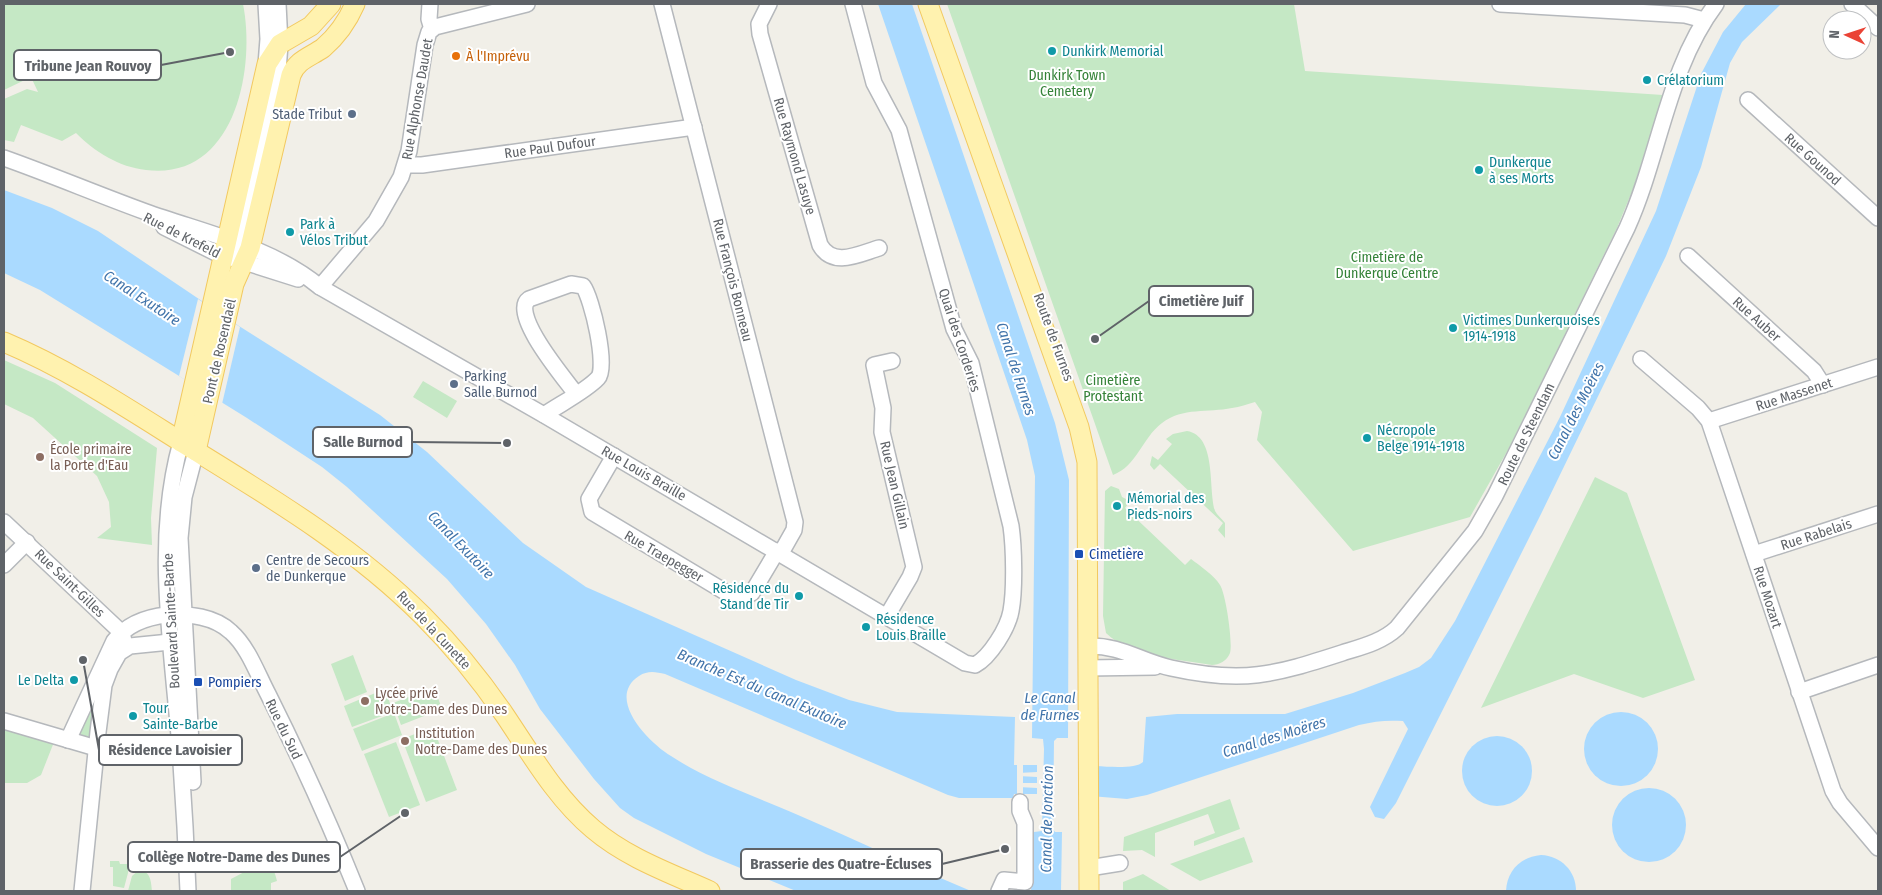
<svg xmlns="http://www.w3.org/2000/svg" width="1882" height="895" font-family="'Fira Sans Condensed',sans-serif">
<rect width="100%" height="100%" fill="#f1efe8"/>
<g fill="#c5e8c5">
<path d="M4,4h239c13,65 -8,177 -97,166 -27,-3 -51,-18 -70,-37l-14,8 -41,-16 -7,17 -10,-2v-41l23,-10 11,3 -7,-15 -27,13z"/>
<path d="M947,4h347l11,67 358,24 -30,94 -16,39 -108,220 -39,69 -117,34 -96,-111 5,-28 -7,-10c-8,2 -15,5 -23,6 -24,5 -49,-1 -70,15 -20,15 -25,43 -49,52z"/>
<path d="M4,360l51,23 102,65 -6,70 1,27 -55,-7 14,-11 -2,-25 -12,-26 -64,-58 -29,-14z"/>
<path d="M423,381l34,20 -10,17 -34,-21z"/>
<path d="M1187,431c30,5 21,57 28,80 2,4 7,8 10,12v15l-7,-8 5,-7 -63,-59 -6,6 -4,-5 2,-9 6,4 14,-16 -6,-5 7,-5z"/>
<path d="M1595,477l32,16 68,187 -52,18 -69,-24 -93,34z"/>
<path d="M1111,486l8,3 3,8 8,4 -5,7 60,57 6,-6c9,7 23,16 29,26 6,9 13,59 10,68 -3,8 -11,12 -18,12 -33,-6 -80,-7 -106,-32l-3,-17 2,-125z"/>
<path d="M353,655l14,37 -22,9 -14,-37z"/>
<path d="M434,687l8,22 -41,16 -8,-22z"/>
<path d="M385,689l8,23 -41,15 -8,-21z"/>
<path d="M92,701l3,2 -3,39 -15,-5z"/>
<path d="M394,713l8,22 -40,16 -9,-22z"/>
<path d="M433,727l24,63 -31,12 -24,-63z"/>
<path d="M4,729l50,13 -13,33 -14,8h-23z"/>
<path d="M396,742l24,63 -31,12 -25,-63z"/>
<path d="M1230,799l10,30 -46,17v-5l21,-8 -7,-19 -53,19v24l-13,-7 -19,1 1,-14z"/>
<path d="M1244,837l9,25 -53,19 -30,-17z"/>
<path d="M110,861h9l1,3h8v9l-4,15 -11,-2v-19h-3z"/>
<path d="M263,862c9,2 12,10 14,19l-6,2v8h-40v-12z"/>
<path d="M139,870c12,1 12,12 13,21h-24l4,-15z"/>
<path d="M1143,874l28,17h-48v-9z"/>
</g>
<g fill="#aadaff">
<path d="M878,4h34l143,419 14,57 -1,258h-11l-3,3 -1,88 2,3h7l-1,59h-30l3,-59 8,-1 2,-82 -1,-10 -11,-1 3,-262 -8,-36z"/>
<path d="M1746,4h35l-39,38 -12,21 -29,104 -35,89 -125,258 -145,289 -12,16 -9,-2 -5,-10 38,-78 -5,-8c-16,-1 -28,0 -44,4l-212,70 -20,4 -49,-4v-30c14,0 56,6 65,-3l3,-45 31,-3h108l68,-21 52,-20 14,-6 12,-9 24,-37 105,-204 96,-206 45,-137 22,-42z"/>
<path d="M4,190l48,18 46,23 141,95 141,89 47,37 96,91 63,44 210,93 53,20 48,12 118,5 -1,48h23v7l-19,1v3l19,1v6h-19v4l19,1v6h-23l-1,4h-54l-11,-3 -283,-121c-9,-2 -17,-4 -26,2 -34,22 10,67 32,80 36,24 86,41 127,59 58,25 115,52 173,76h-175l-90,-37 -72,-36 -14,-10 -26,-29 -54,-70 -25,-44 -29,-41 -39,-45 -100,-92 -25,-20 -75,-49 -207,-128 -36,-17z"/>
<circle cx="1621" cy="749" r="37"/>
<circle cx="1497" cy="771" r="35"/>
<circle cx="1649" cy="825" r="37"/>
<path d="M1541,855c20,1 35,16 35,36h-70c1,-20 14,-34 35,-36z"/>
</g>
<g fill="#f1efe8">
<path d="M198,299l42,28 -18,77 -43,-28z"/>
<rect x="1017" y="763" width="6" height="34"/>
</g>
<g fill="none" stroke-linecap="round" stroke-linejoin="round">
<defs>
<g id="minor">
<path d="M430,4l-1,15 3,10"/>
<path d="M662,4l133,518 -1,8 -13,23"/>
<path d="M769,4l-10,20 1,10 60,211c13,23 39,9 59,3"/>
<path d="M1500,4l185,11 19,5"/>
<path d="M1852,4l26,24"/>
<path d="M266,65l2,-26 -2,-35"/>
<path d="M1748,100l130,118"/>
<path d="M4,158c48,17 95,37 142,54 59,21 126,35 174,75l224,128 421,248 10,2c15,-8 33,-37 36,-54 4,-21 3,-64 0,-85l-40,-163 -17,-34 -55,-199 -25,-47 -21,-79"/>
<path d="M406,165h16l272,-38"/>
<path d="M164,227l52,26 82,26"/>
<path d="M237,252l41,-181 2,-27 -2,-40"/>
<path d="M1688,256l126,115 9,14"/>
<path d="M320,287l56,-66 25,-44 8,-26 16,-106 4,-13 6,-5 92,-23"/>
<path d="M1641,359l57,49 11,13 124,370 7,12 38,45"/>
<path d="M544,415c16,-11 42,-24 54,-37 10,-11 -6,-80 -15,-92l-12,-2 -42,15c-20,14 36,80 47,95"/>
<path d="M1709,421l169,-54"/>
<path d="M181,442c-27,96 -10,196 -2,294 4,52 7,103 9,155"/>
<path d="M614,456l-25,43 3,13 135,81 11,4 14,-4 25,-42"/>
<path d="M4,522l118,111 2,8"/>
<path d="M1754,554l124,-40"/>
<path d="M4,565l23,-23"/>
<path d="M887,616l23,-39 4,-10 -32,-135 1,-24 -9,-43 18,-4"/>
<path d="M1087,646c35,-1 52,15 84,22 72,16 103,7 171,-15 19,-6 40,-11 55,-25l78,-97 20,-35 132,-268c33,-73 40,-159 89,-224"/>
<path d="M1087,668l68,-1"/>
<path d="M1799,692l79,-27"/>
<path d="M4,721l92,27"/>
<path d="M68,740l46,-99c13,-17 33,-24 53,-26 23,-1 47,1 64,17 17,15 26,41 37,62 32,64 62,130 89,197"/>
<path d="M193,782l-13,-244 4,-41 12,-46"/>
<path d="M1089,868l31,-5"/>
<path d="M82,891l16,-159 6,-47 6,-16 9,-16 11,-7 50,-5"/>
<path d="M999,891l5,-11 21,2v-59l-5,-12v-9"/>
</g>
<g id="major">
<path d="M928,4l151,423 8,35 2,429"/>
<path d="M4,342c64,27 123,66 182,103 84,52 167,101 237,171 30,30 57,63 81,98 27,40 52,84 89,115 34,29 77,44 117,62"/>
<path d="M181,442l86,-378 13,-20 31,-18 20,-22"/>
<path d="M196,451l38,-167 16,-36 41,-173c6,-15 19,-18 32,-27 14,-12 25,-28 32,-44"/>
</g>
</defs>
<use href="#minor" stroke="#b5b8bc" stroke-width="18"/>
<use href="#major" stroke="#f2c960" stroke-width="21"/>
<use href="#minor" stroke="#fff" stroke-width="15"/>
<use href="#major" stroke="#fff2af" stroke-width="19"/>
</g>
<g fill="#0f9aa8" stroke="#fff" stroke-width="2">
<circle cx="1052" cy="51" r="5"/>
<circle cx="1647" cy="80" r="5"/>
<circle cx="1479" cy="170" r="5"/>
<circle cx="290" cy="232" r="5"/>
<circle cx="1453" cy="328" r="5"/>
<circle cx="1367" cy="438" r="5"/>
<circle cx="1117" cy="506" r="5"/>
<circle cx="799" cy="596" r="5"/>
<circle cx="866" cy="627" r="5"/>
<circle cx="74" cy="680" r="5"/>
<circle cx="133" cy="716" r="5"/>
</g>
<circle fill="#e8710a" stroke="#fff" stroke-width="2" cx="456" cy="56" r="5"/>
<g fill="#5c6f8a" stroke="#fff" stroke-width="2">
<circle cx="352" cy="114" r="5"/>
<circle cx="454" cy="384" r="5"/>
<circle cx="256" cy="568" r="5"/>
</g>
<g fill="#8d6e63" stroke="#fff" stroke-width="2">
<circle cx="40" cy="457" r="5"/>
<circle cx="365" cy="701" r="5"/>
<circle cx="405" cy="741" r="5"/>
</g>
<g fill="#1a4fb4" stroke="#fff" stroke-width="2">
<rect x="1074" y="549" width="10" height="10" rx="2.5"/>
<rect x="193" y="677" width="10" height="10" rx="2.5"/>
</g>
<g text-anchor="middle" stroke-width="4" stroke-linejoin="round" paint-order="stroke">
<g font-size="14" fill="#0d838f" stroke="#fff" text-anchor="start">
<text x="1062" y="56">Dunkirk Memorial</text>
<text x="1657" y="85">Crélatorium</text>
<text x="1489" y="167">Dunkerque<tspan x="1489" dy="16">à ses Morts</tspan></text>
<text x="300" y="229">Park à<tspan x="300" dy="16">Vélos Tribut</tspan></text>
<text x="1463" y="325">Victimes Dunkerquoises<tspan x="1463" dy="16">1914-1918</tspan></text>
<text x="1377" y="435">Nécropole<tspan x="1377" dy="16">Belge 1914-1918</tspan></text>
<text x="1127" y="503">Mémorial des<tspan x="1127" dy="16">Pieds-noirs</tspan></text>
<text x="789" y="593" text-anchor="end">Résidence du<tspan x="789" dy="16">Stand de Tir</tspan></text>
<text x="876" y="624">Résidence<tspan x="876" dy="16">Louis Braille</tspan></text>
<text x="64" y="685" text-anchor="end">Le Delta</text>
<text x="143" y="713">Tour<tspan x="143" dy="16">Sainte-Barbe</tspan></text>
</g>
<g font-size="14" fill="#c56008" stroke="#fff" text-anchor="start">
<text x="466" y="61">À l'Imprévu</text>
</g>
<g font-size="14" fill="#348238" stroke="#fff">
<text x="1067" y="80">Dunkirk Town<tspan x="1067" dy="16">Cemetery</tspan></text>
<text x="1387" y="262">Cimetière de<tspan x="1387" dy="16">Dunkerque Centre</tspan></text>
<text x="1113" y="385">Cimetière<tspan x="1113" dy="16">Protestant</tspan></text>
</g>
<g font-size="14" fill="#5f6368" stroke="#fff">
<text transform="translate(417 99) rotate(-80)" y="5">Rue Alphonse Daudet</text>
<text transform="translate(550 147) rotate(-8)" y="5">Rue Paul Dufour</text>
<text transform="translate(795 156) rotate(74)" y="5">Rue Raymond Lasuye</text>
<text transform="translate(1813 159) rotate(42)" y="5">Rue Gounod</text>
<text transform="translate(182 235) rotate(27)" y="5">Rue de Krefeld</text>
<text transform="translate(733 280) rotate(76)" y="5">Rue François Bonneau</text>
<text transform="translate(1757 319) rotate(42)" y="5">Rue Auber</text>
<text transform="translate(1054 337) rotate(70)" y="5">Route de Furnes</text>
<text transform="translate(960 340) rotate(72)" y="5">Quai des Corderies</text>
<text transform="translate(219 351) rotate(-77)" y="5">Pont de Rosendaël</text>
<text transform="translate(1794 394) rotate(-18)" y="5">Rue Massenet</text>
<text transform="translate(1526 434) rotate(-64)" y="5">Route de Steendam</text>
<text transform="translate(644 473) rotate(30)" y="5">Rue Louis Braille</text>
<text transform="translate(895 485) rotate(77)" y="5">Rue Jean Gillain</text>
<text transform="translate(1816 534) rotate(-18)" y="5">Rue Rabelais</text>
<text transform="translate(664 556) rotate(30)" y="5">Rue Traepegger</text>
<text transform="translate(70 583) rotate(44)" y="5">Rue Saint-Gilles</text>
<text transform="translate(1768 597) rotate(72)" y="5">Rue Mozart</text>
<text transform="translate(171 621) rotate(-93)" y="5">Boulevard Sainte-Barbe</text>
<text transform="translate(434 630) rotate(47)" y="5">Rue de la Cunette</text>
<text transform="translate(284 729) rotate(64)" y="5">Rue du Sud</text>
</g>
<g font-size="14" fill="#4e5e75" stroke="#fff" text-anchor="start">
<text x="342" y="119" text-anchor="end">Stade Tribut</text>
<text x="464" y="381">Parking<tspan x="464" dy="16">Salle Burnod</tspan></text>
<text x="266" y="565">Centre de Secours<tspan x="266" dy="16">de Dunkerque</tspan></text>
</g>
<g font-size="14" fill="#785e54" stroke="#fff" text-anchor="start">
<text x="50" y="454">École primaire<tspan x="50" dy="16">la Porte d'Eau</tspan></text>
<text x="375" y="698">Lycée privé<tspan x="375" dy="16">Notre-Dame des Dunes</tspan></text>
<text x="415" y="738">Institution<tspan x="415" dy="16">Notre-Dame des Dunes</tspan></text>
</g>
<g font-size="14" fill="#164399" stroke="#fff" text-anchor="start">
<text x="1089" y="559">Cimetière</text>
<text x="208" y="687">Pompiers</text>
</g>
<g font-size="15" font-style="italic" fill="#4174aa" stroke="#fff">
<text transform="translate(142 298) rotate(33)" y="5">Canal Exutoire</text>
<text transform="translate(1016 369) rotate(72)" y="5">Canal de Furnes</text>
<text transform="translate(1576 411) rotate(-63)" y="5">Canal des Moëres</text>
<text transform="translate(461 545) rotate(46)" y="5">Canal Exutoire</text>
<text transform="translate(762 689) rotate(23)" y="5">Branche Est du Canal Exutoire</text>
<text x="1050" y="703">Le Canal<tspan x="1050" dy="17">de Furnes</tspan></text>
<text transform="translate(1274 737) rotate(-17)" y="5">Canal des Moëres</text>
<text transform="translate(1047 819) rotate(-89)" y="5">Canal de Jonction</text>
</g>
</g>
<path fill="none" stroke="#5f6368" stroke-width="2" d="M230 52L161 65M1095 339L1149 301M507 443L412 442M83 660L99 750M405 813L340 857M1005 849L942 864"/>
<g fill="#5f6368" stroke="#fff" stroke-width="2">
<circle cx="230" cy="52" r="5"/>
<circle cx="1095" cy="339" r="5"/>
<circle cx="507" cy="443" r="5"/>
<circle cx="83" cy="660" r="5"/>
<circle cx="405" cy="813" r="5"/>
<circle cx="1005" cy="849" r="5"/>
</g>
<g fill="#fff" stroke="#5f6368" stroke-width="2">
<rect x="14" y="50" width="147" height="30" rx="5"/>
<rect x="1149" y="286" width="104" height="30" rx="5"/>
<rect x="313" y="427" width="99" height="30" rx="5"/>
<rect x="99" y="735" width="143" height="30" rx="5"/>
<rect x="128" y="842" width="212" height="30" rx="5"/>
<rect x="741" y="849" width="201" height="30" rx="5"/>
</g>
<g font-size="15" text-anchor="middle" font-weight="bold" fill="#5f6368">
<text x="88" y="71">Tribune Jean Rouvoy</text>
<text x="1201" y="306">Cimetière Juif</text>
<text x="363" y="447">Salle Burnod</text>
<text x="170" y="755">Résidence Lavoisier</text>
<text x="234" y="862">Collège Notre-Dame des Dunes</text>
<text x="841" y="869">Brasserie des Quatre-Écluses</text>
</g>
<rect width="1882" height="895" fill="none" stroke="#5f6368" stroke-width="10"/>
<g transform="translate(1847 35) rotate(273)"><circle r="24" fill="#ffffff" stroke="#bfc1c3"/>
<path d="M0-4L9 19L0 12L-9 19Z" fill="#ea4335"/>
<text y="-8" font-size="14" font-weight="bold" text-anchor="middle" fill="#5f6368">N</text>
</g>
</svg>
